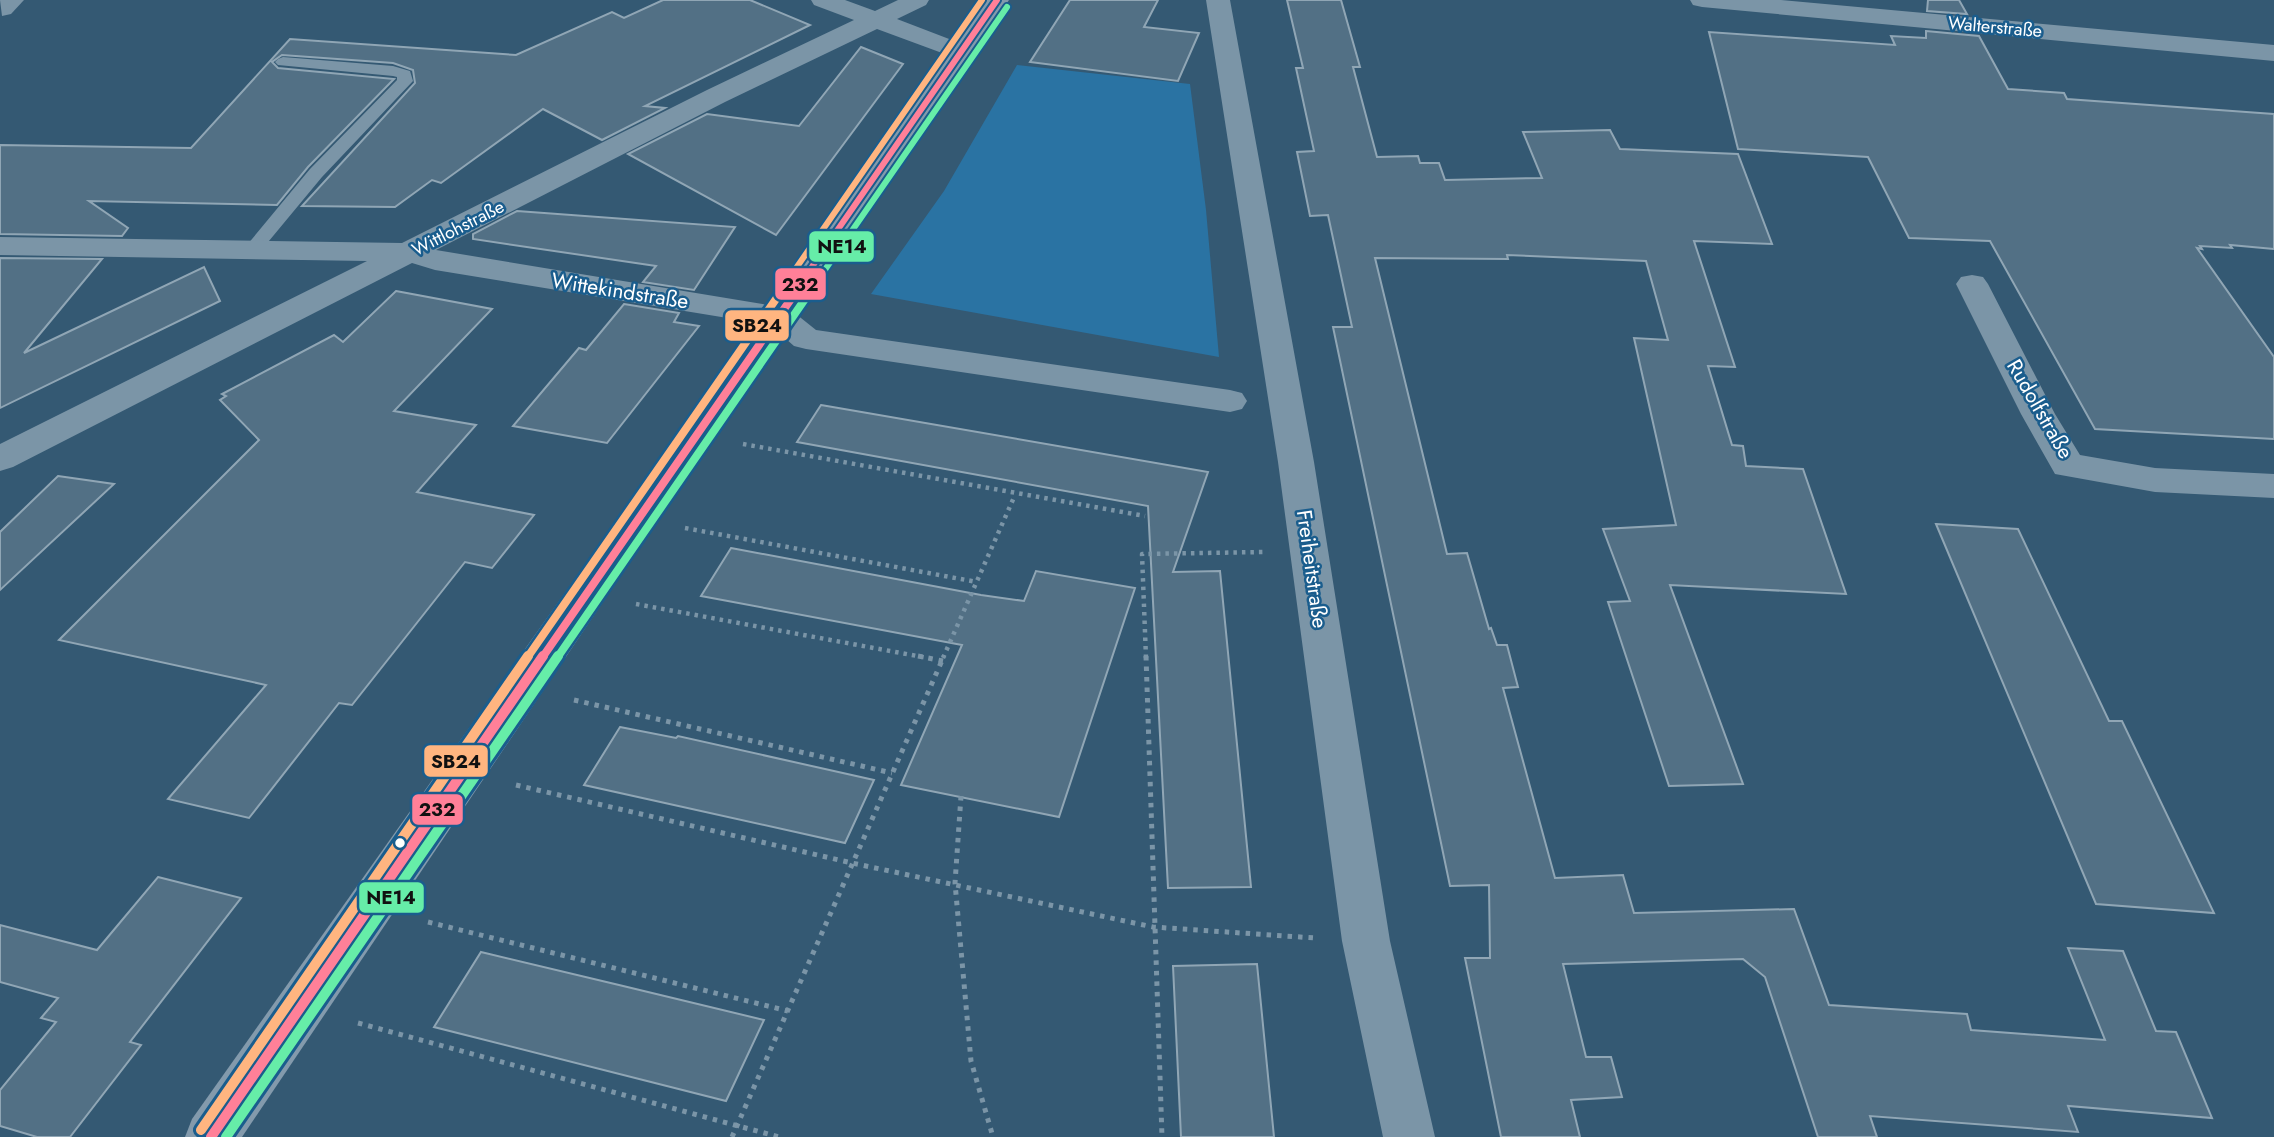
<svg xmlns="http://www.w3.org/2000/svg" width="2274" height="1137" font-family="Jost,sans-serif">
<rect width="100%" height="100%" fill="#345973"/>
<path fill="#2a73a3" d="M1017,65l173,19 16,126 13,147 -348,-63 73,-103z"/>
<g fill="#527085" stroke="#90a6b5" stroke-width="2">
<path d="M663,0h87l60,25 -165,81 20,2 -63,32 -59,-31 -102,74 -9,-3 -37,27 -93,-1 113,-123 -2,-13 -20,-7 -111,-8 -10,7 6,6 116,11 -86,88 -31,38 -188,-4 39,27 -6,8 -122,-2v-89l191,3 99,-109 226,16 96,-43 12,6z"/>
<path d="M1070,0h88l-14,27 55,6 -21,48 -148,-19z"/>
<path d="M1287,0h54l19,67h-7l24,90 41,-1 2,7h19l6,17 97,-2 -19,-46 87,-2 10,19 118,5 34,90 -78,-3 41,126 -27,-1 24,79 11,1 3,20 57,3 43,125 -176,-9 73,199 -74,2 -61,-184 22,-1 -27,-72 73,-4 -42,-187 34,2 -22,-79 -139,-6 1,4 -133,-1 72,296 20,-1 22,76 2,-1 6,17h10l11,42 -15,1 52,190 68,-3 11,38 160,-4 35,96 138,9 4,16 134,10 -37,-92 55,3 33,80 20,1 36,86 -144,-12 10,26 -208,-16 7,21h-59l-53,-160 -22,-18 -180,5 23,93h25l11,40 -51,3 9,37h-79l-36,-179h25l-1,-73 -39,1 -117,-559h19l-24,-112 -18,1 -13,-64 17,-1 -18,-83h7z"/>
<path d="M1928,0h31l8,14 -40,-3z"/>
<path d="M1926,31l53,5 29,53 56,4 3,6 207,15v135l-44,-4 2,3 -32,-2 2,3 -5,-1 77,109v82l-179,-10 -105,-188 -81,-3 -41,-81 -130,-8 -29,-117 186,13 -4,-9 35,2z"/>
<path d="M861,47l42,17 -127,171 -148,-81 79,-40 92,12z"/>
<path d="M517,211l218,16 -41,63 -51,-8 13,-16 -183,-27v-5z"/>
<path d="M0,258l102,1 -78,94 180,-86 16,34 -220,107z"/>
<path d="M396,291l96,18 -98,102 82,14 -59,67 117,23 -42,53 -27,-6 -113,143 -13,-2 -90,115 -81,-19 98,-114 -207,-45 200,-200 -39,-40 6,-4 -4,-2 112,-59 9,7z"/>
<path d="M624,304l55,9 -5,9 25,4 -92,117 -94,-17 66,-78 7,2z"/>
<path d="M821,405l387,67 -35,100 47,-1 31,316 -83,1 -20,-382 -351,-64z"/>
<path d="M58,476l56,8 -114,106v-58z"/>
<path d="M1936,524l82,5 91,192h13l92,192 -118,-9z"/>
<path d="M731,548l250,47 43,6 12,-30 99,17 -76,229 -158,-32 61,-140 -261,-49z"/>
<path d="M620,727l56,11 2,-2 196,44 -29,63 -261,-58z"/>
<path d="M158,877l83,21 -111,144 11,3 -71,92h-33l-37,-11v-36l56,-68 -15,-4 17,-20 -58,-16v-57l97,25z"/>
<path d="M481,952l138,33 145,35 -38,81 -292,-74z"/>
<path d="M1257,964l17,173h-93l-8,-171z"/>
</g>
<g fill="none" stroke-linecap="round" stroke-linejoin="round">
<g stroke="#7b95a7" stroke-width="4.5" stroke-dasharray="3.5 5" stroke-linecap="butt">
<path d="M743,444l402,72"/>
<path d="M685,528l292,54"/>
<path d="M636,604l292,54"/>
<path d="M943,658l72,-163"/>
<path d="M1146,658l-4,-104 122,-2"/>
</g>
<g stroke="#7b95a7" stroke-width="5" stroke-dasharray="4.5 6" stroke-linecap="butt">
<path d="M918,656l25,5"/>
<path d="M1146,656l16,481"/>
<path d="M574,700l318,73"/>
<path d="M516,785l336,78 301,64 162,11"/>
<path d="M961,796l-6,87 16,178 22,76"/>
<path d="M428,922l360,89"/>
<path d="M358,1023l421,114"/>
<path d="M732,1137l212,-481"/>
</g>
<path fill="#7b95a7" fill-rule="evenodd" d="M283,57l110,9 17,5 3,10 -91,96 -63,76 -6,1 -9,-5 3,-4 63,-76 87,-89v-3l-4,-1 -115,-11 -3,-3 3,-3z"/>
<g fill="#7b95a7" fill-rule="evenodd">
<path d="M0,0h24l-13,14 -9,2z"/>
<path d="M811,0h34l30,11 23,-11h31l-3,5 -29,14 73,28 4,5 -4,5 -9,3 -84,-31 -152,73 -289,148 344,57 11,3 25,20 414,60 12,3 5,8 -5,8 -12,3 -424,-63 -12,-3 -24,-21 -335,-55 -23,-7 -399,204 -13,4v-27l367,-183 -367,-6v-18l402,6 305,-153 147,-70 -40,-15z"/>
<path d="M1206,0h24l84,462 76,479 45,196h-52l-41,-196 -64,-479z"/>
<path d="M1690,0h91l493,45v16l-572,-54 -9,-2z"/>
<path d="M1972,275l11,2 5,7 67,130 25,41 75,13 119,6v24l-119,-6 -100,-18 -34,-60 -65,-130 5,-7z"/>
</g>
<path fill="#839aac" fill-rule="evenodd" d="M985,0h24l-767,1137h-57l7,-18z"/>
<defs>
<path id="bus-1-far2" d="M798,287l199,-287"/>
<path id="bus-1-far1" d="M542,658l258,-372"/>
<path id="bus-1" d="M211,1137l332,-481"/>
<path id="bus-2-far2" d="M813,287l194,-280"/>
<path id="bus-2-far1" d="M557,658l257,-372"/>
<path id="bus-2" d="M226,1137l332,-481"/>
<path id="bus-3-far2" d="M783,287l199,-287"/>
<path id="bus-3-far1" d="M527,658l258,-372"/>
<path id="bus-3" d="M201,1130l327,-474"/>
</defs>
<use href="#bus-1-far2" stroke="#1a5d8d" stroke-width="10"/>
<use href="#bus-1-far1" stroke="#1a5d8d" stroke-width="13"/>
<use href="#bus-1" stroke="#1a5d8d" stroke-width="16"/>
<use href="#bus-2-far2" stroke="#1a5d8d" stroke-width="10"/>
<use href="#bus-2-far1" stroke="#1a5d8d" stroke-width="13"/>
<use href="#bus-2" stroke="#1a5d8d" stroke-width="16"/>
<use href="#bus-3-far2" stroke="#1a5d8d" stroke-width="10"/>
<use href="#bus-3-far1" stroke="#1a5d8d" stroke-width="13"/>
<use href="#bus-3" stroke="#1a5d8d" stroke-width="16"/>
<use href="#bus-1-far2" stroke="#ff8098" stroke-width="6"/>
<use href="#bus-1-far1" stroke="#ff8098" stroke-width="8"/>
<use href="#bus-1" stroke="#ff8098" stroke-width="10"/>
<use href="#bus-2-far2" stroke="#66eda8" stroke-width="6"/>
<use href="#bus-2-far1" stroke="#66eda8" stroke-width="8"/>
<use href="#bus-2" stroke="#66eda8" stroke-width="10"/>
<use href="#bus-3-far2" stroke="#ffb580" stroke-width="6"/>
<use href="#bus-3-far1" stroke="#ffb580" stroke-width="8"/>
<use href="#bus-3" stroke="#ffb580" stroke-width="10"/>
</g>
<circle fill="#fff" stroke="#1a5d8d" stroke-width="2.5" cx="400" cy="843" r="6"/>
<g text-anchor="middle" stroke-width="5" stroke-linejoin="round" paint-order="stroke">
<g font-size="18" fill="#fff" stroke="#1a5d8d">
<text transform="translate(1995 27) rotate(5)" y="6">Walterstraße</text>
<text transform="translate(458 228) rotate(-27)" y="6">Wittlohstraße</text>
</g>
<g font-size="21" fill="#fff" stroke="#1a5d8d">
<text transform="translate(620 291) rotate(9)" y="7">Wittekindstraße</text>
<text transform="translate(2040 409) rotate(60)" y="7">Rudolfstraße</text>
<text transform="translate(1312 569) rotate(82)" y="7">Freiheitstraße</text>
</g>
</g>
<g stroke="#1a5d8d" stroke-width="2.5">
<rect x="808" y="230" width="67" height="33" rx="7" fill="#66eda8"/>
<rect x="774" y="267" width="53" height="34" rx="7" fill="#ff8098"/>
<rect x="724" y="309" width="66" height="33" rx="7" fill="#ffb580"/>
<rect x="423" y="744" width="66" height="34" rx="7" fill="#ffb580"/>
<rect x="411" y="793" width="53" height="33" rx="7" fill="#ff8098"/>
<rect x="358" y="881" width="67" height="33" rx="7" fill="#66eda8"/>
</g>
<g font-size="19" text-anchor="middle" font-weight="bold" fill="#111">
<text x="842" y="253">NE14</text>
<text x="800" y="291">232</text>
<text x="757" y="332">SB24</text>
<text x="456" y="768">SB24</text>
<text x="437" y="816">232</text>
<text x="391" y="904">NE14</text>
</g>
</svg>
